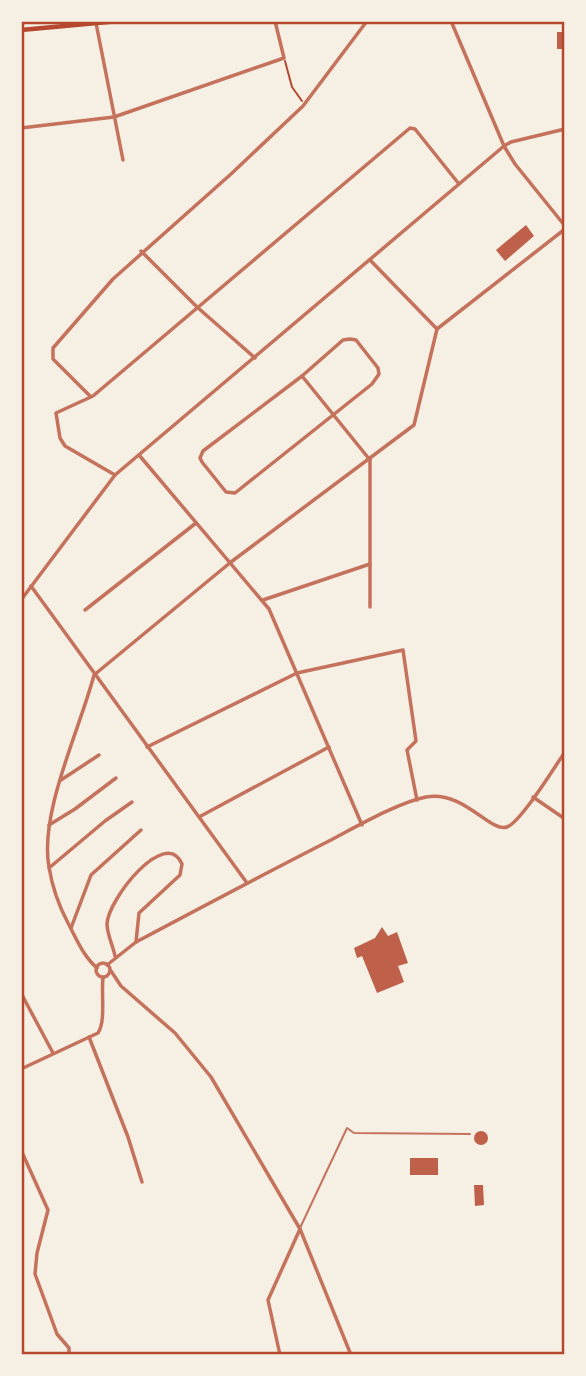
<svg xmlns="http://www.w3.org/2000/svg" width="586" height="1376" font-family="'Source Serif 4',serif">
<rect width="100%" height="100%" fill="#f6efe4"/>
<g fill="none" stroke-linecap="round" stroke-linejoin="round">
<path stroke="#c9d6d2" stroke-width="2" d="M21,1351l4,4"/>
</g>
<g fill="#bf614a">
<rect x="557" y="32" width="8" height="17"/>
<path d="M526,225l8,11 -29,25 -9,-11z"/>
<path d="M382,927l6,9 9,-4 11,31 -10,3 6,16 -27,11 -15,-37 -5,2 -3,-10 21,-10z"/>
<circle cx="481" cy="1138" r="7"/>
<rect x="410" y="1158" width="28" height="17"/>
<path d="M474,1185h9l1,20 -9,1z"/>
</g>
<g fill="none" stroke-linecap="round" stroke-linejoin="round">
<path stroke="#b5482f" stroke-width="2" d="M285,61l7,26 10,14"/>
<path stroke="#c5725c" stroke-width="2" d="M300,1228l47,-100 7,5 116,1"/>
<g stroke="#c5725c" stroke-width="3.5">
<path d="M96,23l27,137"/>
<path d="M21,128l93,-11 170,-59 -9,-37"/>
<path d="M504,146l7,-4 54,-13"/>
<path d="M141,251l56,56 58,51"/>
<path d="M370,260l67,69"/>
<path d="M350,339l6,1 22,28 1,6 -7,10 -137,109 -9,-1 -24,-30 -2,-4 3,-7 99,-75 41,-36z"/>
<path d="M302,376l68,84"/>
<path d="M90,396l-37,-37v-11l60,-69 118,-105 72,-68 64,-85"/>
<path d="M139,455l130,154 93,216"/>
<path d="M115,475l-50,-29 -5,-8 -4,-25 37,-17 317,-268 5,1 44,55"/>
<path d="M31,586l216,297"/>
<path d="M263,600l107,-36"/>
<path d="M370,607v-147"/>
<path d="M85,610l111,-87"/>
<path d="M147,747l150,-74 106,-23 13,91 -9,9 10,50"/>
<path d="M61,780l38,-25"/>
<path d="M533,797l32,22"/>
<path d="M199,817l130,-70"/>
<path d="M49,825l26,-16 41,-31"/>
<path d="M49,868l56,-47 27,-19"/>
<path d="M71,928l20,-53 50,-45"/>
<path d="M115,956c-2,-10 -8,-22 -8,-32 1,-25 59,-98 75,-60l-2,11 -41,38 -3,29"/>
<path d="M97,968c-14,-12 -21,-30 -29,-45 -9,-17 -16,-37 -19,-56 -10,-54 31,-138 45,-192l137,-113 183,-137 23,-96 128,-100"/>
<path d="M21,993l32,60"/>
<path d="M89,1037l39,100 14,45"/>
<path d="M21,1150l27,60 -11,43 -2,21 22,60 12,14v7"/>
<path d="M280,1355l-12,-55 32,-71"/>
</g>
<g stroke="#c5725c" stroke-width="3.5">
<path d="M451,21l53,125 11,18 50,62"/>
<path d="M21,600l94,-125 389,-329"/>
<circle cx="103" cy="970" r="7"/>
<path d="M107,965l29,-23c64,-34 128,-68 193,-101 25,-13 70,-39 97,-44 38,-7 64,36 81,30 14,-5 48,-61 58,-75"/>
<path d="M111,971l10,15 54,47 36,44 89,152 51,126"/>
<path d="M21,1069l77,-36c8,-12 3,-39 5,-55"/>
</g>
<path stroke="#b5482f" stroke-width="4.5" d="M21,30l98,-9"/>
</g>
<rect width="586" height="1376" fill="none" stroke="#f6efe4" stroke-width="46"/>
<rect x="23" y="23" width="540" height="1330" fill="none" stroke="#b5482f" stroke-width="2.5"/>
</svg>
